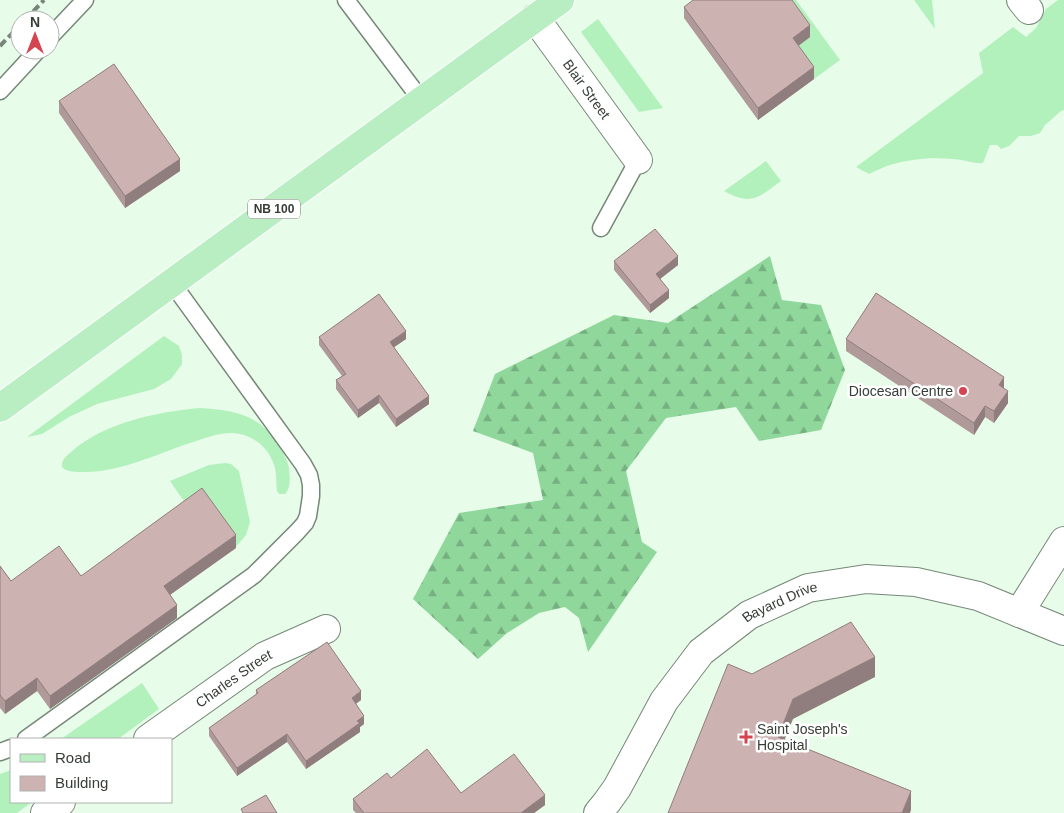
<svg xmlns="http://www.w3.org/2000/svg" width="1064" height="813" font-family="Arial,sans-serif">
<defs>
<pattern id="forest-firs" width="22" height="20" patternUnits="userSpaceOnUse" patternTransform="scale(1.25)"><rect width="22" height="20" fill="#90d79c"/><path d="M5 1l3.5 6h-7zM16 11l3.5 6h-7z" fill="#76b080"/></pattern>
</defs>
<rect width="100%" height="100%" fill="#e8fcea"/>
<g fill="#b3f1bc">
<path d="M783,0h13l44,60 -26,19 -21,-29 17,-13z"/>
<path d="M914,0h18l3,29z"/>
<path d="M1058,0h6v110l-3,1 -16,14 -5,8 -9,3h-12l-10,10 -8,3 -4,-4h-7l-7,18c-11,1 -20,-4 -31,-4 -20,-2 -43,0 -62,6 -7,2 -14,6 -21,9l-13,-7 127,-94 -4,-20 34,-26 13,10 10,-9 10,-19z"/>
<path d="M598,19l65,89 -24,4 -58,-80z"/>
<path d="M766,161l15,20c-23,17 -30,25 -57,10z"/>
<path d="M164,336l15,10 3,9v9l-11,15 -17,10 -57,15 -28,13 -27,17 -15,3z"/>
<path d="M200,408c33,2 59,6 78,36 5,8 9,15 11,24 1,9 2,20 -4,26h-6l-2,-3c-1,-8 0,-18 -3,-26 -6,-19 -24,-32 -43,-32 -14,0 -28,6 -41,10 -33,11 -72,30 -107,29 -7,0 -17,0 -21,-5 -1,-8 5,-11 10,-16 34,-29 85,-39 128,-43z"/>
<path d="M225,463l6,1 8,7 11,51 -4,13 -11,13 -45,-38 -20,-29 39,-16z"/>
<path d="M142,683l17,26 -41,30h-57z"/>
<path d="M11,770v32h21l-15,11h-17v-39z"/>
</g>
<path fill="url(#forest-firs)" d="M770,256l12,44 39,5 24,65 -24,60 -62,11 -23,-34 -70,11 -40,53 16,71 15,10 -69,100 -9,-34 -14,-11 -26,6 -32,20 -29,26 -65,-60 46,-86 84,-13 -10,-47 -60,-22 22,-57 119,-59 54,8z"/>
<g fill="none" stroke-linecap="round" stroke-linejoin="round">
<defs>
<g id="service">
<path d="M346,0l76,101"/>
<path d="M50,37l35,-37"/>
<path d="M0,91l38,-41"/>
<path d="M601,228l37,-68"/>
<path d="M26,739l228,-164 43,-43 8,-9 3,-7 3,-20v-11l-2,-10 -6,-11 -131,-181"/>
<path d="M0,752l11,-4"/>
</g>
<g id="minor">
<path d="M1021,0l8,10"/>
<path id="s1" d="M535,18l103,142"/>
<path d="M1019,613l45,-72"/>
<path id="s2" d="M148,739l117,-83 61,-27"/>
<path d="M45,813l16,-11"/>
<path id="s3" d="M598,813l9,-11 10,-14 47,-87 37,-49 48,-37 59,-27 58,-9 50,3 62,14 86,35"/>
</g>
<path id="primary" d="M0,408l560,-408"/>
</defs>
<use href="#service" stroke="#768878" stroke-width="19"/>
<use href="#minor" stroke="#768878" stroke-width="30"/>
<use href="#primary" stroke="#fff" stroke-width="30"/>
<use href="#service" stroke="#fff" stroke-width="16"/>
<use href="#minor" stroke="#fff" stroke-width="28"/>
<use href="#primary" stroke="#b9eec2" stroke-width="28"/>
<g stroke="#79857a" stroke-width="4" stroke-dasharray="8 4" stroke-linecap="butt">
<path d="M25,20l19,-20"/>
<path d="M0,46l20,-21"/>
</g>
</g>
<g fill="#b09999">
<path d="M684,7l126,30 -12,9 16,33 -56,41 -74,-102z"/>
<path d="M59,101l121,70 -55,37 -66,-95z"/>
<path d="M614,261l64,4 -18,14 9,19 -19,15 -36,-43z"/>
<path d="M319,337l87,2 -12,8 35,57 -33,23 -17,-24 -21,15 -22,-29v-9l6,-4 -23,-31z"/>
<path d="M846,339l158,49 4,15 -14,20 -9,-6 -11,18 -128,-84z"/>
<path d="M236,548l-66,47 7,23 -127,91 -13,-18 -32,23 -5,-6v-142l11,15 70,-5z"/>
<path d="M256,690l105,10 -5,4 8,20 -4,3v5l-54,37 -19,-27 -50,34 -28,-40v-8l47,-33z"/>
<path d="M391,778l70,15 84,12 -11,8h-178l-3,-3v-11z"/>
</g>
<g fill="#907d7d">
<path d="M810,25v12l-17,13v-12z"/>
<path d="M814,67v12l-56,41v-12z"/>
<path d="M180,159v12l-55,37v-12z"/>
<path d="M678,256v9l-22,17v-8z"/>
<path d="M669,290v8l-19,15v-8z"/>
<path d="M406,331v8l-16,11v-8z"/>
<path d="M1004,377v12l-5,-4z"/>
<path d="M1008,391v12l-14,20v-12z"/>
<path d="M379,395v8l-21,15v-8z"/>
<path d="M429,396v8l-33,23v-8z"/>
<path d="M985,406v11l-11,18v-12z"/>
<path d="M236,535v13l-72,51v-13z"/>
<path d="M177,605v13l-127,91v-13z"/>
<path d="M875,657v20l-82,42 -15,37v-19l15,-38z"/>
<path d="M37,678v13l-32,23v-13z"/>
<path d="M361,691v9l-9,6v-8z"/>
<path d="M364,716v8l-4,3v5l-54,37v-8z"/>
<path d="M287,734v8l-50,34v-8z"/>
<path d="M911,791v19l-1,3h-8z"/>
<path d="M545,795v10l-11,8h-13z"/>
</g>
<g fill="#cdb2b2" stroke="#907d7d">
<path d="M693,0h99l18,25 -17,13 21,29 -56,41 -74,-101z"/>
<path d="M114,64l66,95 -55,37 -66,-95z"/>
<path d="M655,229l23,27 -22,18 13,16 -19,15 -36,-44z"/>
<path d="M876,293l128,84 -5,8 9,6 -14,20 -9,-5 -11,17 -128,-84z"/>
<path d="M379,294l27,37 -16,11 39,54 -33,23 -17,-24 -21,15 -22,-30 10,-6 -27,-37z"/>
<path d="M202,488l34,47 -72,51 13,19 -127,91 -13,-18 -32,23 -5,-6v-129l11,15 48,-35 22,30z"/>
<path d="M851,622l24,35 -82,42 -15,38 133,54 -9,22h-234l60,-149 24,10z"/>
<path d="M327,642l34,49 -9,7 12,18 -7,5 3,2 -54,38 -19,-27 -50,34 -28,-40 49,-35 -2,-3z"/>
<path d="M427,749l34,44 53,-39 31,41 -24,18h-157l-11,-14 34,-26 4,5z"/>
<path d="M266,795l11,18h-34l-2,-4z"/>
</g>
<g fill="#d44451" stroke="#fff" stroke-width="2">
<circle cx="963" cy="391" r="5"/>
<path d="M743.5 729.5h5v5h5v5h-5v5h-5v-5h-5v-5h5z"/>
</g>
<g text-anchor="middle" stroke-width="5" stroke-linejoin="round" paint-order="stroke">
<rect fill="#fff" stroke="#727873" stroke-width="1" x="248" y="199.5" width="52" height="19" rx="4"/>
<g font-size="12" font-weight="bold" fill="#363e37">
<text x="274" y="213">NB 100</text>
</g>
<g font-size="14" fill="#363e37" stroke="#fff">
<text dy="5" stroke="none"><textPath href="#s1" startOffset="88">Blair Street</textPath></text>
<text dy="5" stroke="none"><textPath href="#s3" startOffset="286">Bayard Drive</textPath></text>
<text dy="5" stroke="none"><textPath href="#s2" startOffset="105">Charles Street</textPath></text>
</g>
<g font-size="14" fill="#363e37" stroke="#fff" text-anchor="end">
<text x="953" y="396">Diocesan Centre</text>
<text x="757" y="734" text-anchor="start">Saint Joseph's<tspan x="757" dy="16">Hospital</tspan></text>
</g>
</g>
<rect x="10" y="738" width="162" height="65" fill="#ffffff" stroke="#afb2af"/>
<rect x="20" y="754" width="25" height="8" fill="#b9eec2" stroke="#afb2af"/>
<text x="55" y="763" font-size="15" fill="#363e37">Road</text>
<rect x="20" y="776" width="25" height="15" fill="#cdb2b2" stroke="#afb2af"/>
<text x="55" y="788" font-size="15" fill="#363e37">Building</text>
<g transform="translate(35 35)"><circle r="24" fill="#ffffff" stroke="#afb2af"/>
<path d="M0-4L9 19L0 12L-9 19Z" fill="#d44451"/>
<text y="-8" font-size="14" font-weight="bold" text-anchor="middle" fill="#363e37">N</text>
</g>
</svg>
